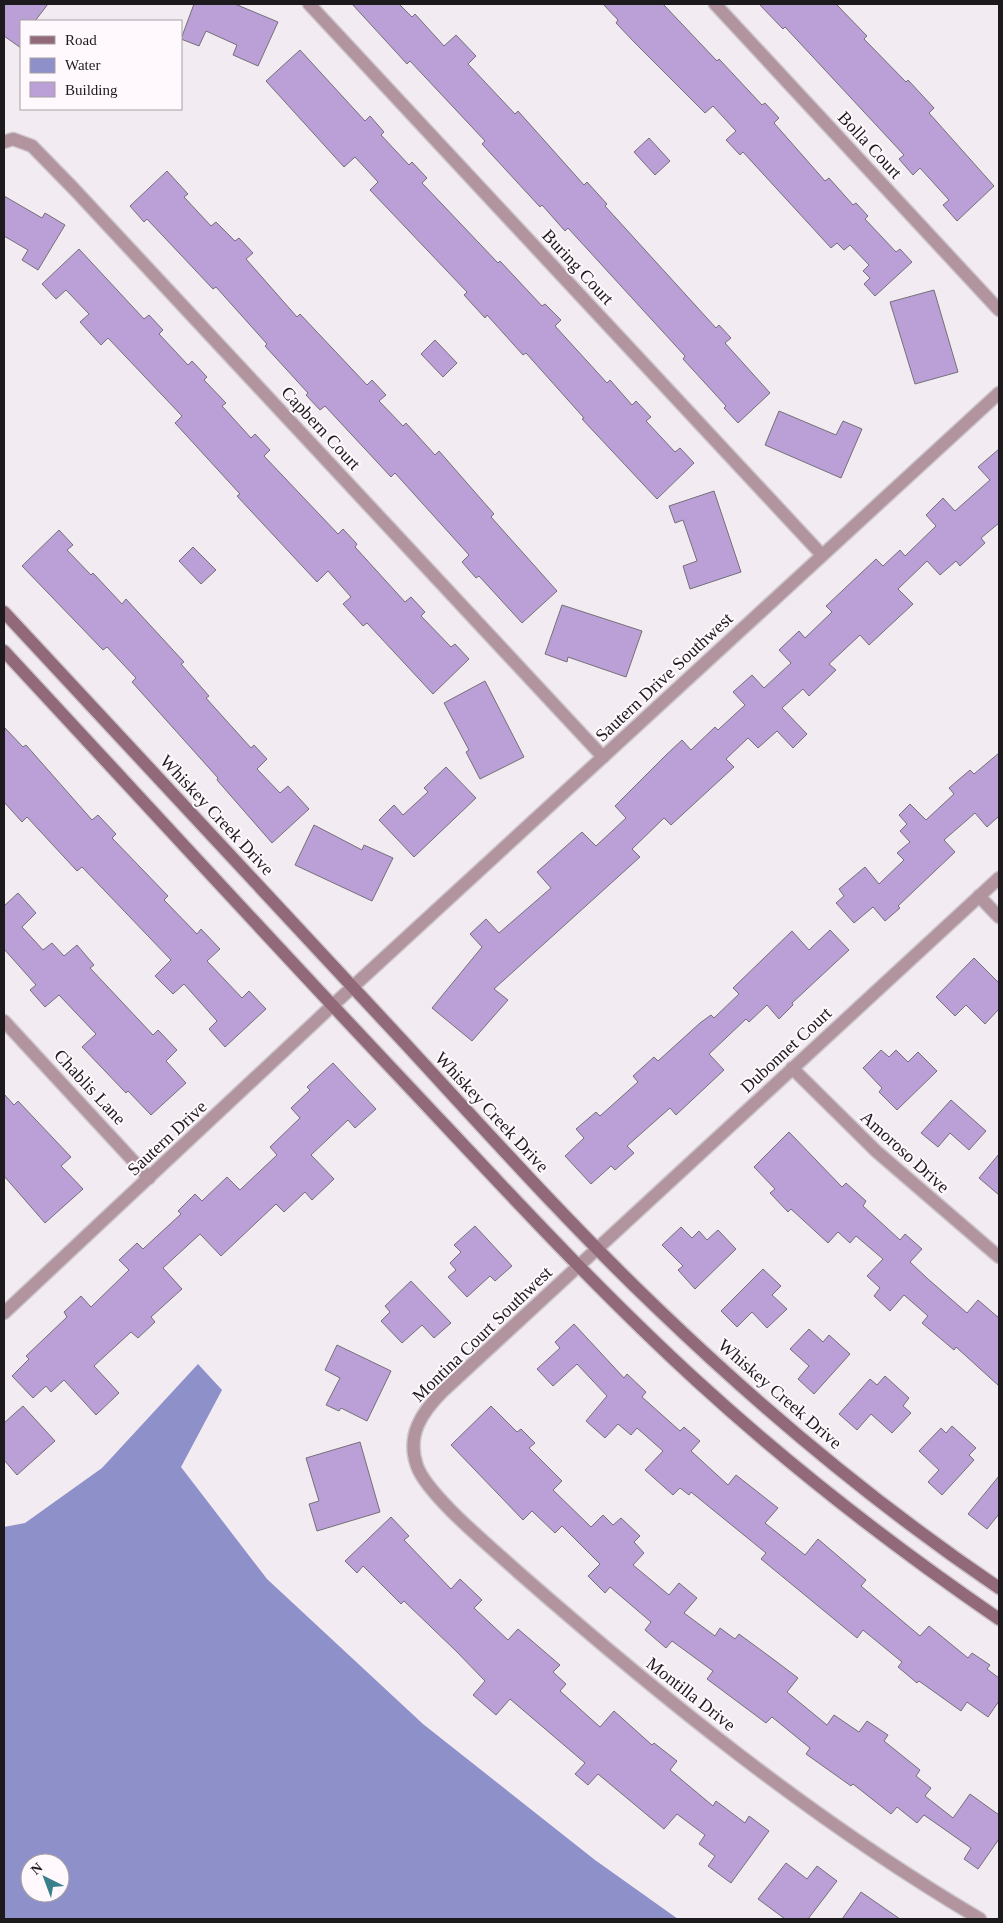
<svg xmlns="http://www.w3.org/2000/svg" width="1003" height="1923" font-family="Georgia,serif">
<rect width="100%" height="100%" fill="#f3ebf2"/>
<path fill="#8e90c9" fill-rule="evenodd" d="M198,1364l24,26 -41,77 86,112 156,145 172,136 83,59h-674v-392l21,-4 77,-55zM30,1863h30v30h-30z"/>
<g fill="#bba0d8" stroke="#747078">
<path d="M4,4h44l-13,17h-14v27l-17,-12z"/>
<path d="M194,4h41l43,18 -20,44 -25,-11 4,-10 -31,-14 -7,15 -18,-7z"/>
<path d="M352,4h47l13,13 3,-3 29,32 12,-11 20,21 -8,8 47,50 3,-3 66,74 3,-3 20,22 -2,2 111,122 3,-3 12,13 -6,5 45,50 -32,30 -14,-15 2,-2 -43,-47 2,-3 -117,-128 -3,3 -23,-26 -2,2 -58,-63 3,-3 -75,-80 -3,3z"/>
<path d="M603,4h60l54,57 2,-2 43,46 3,-2 14,15 -5,5 51,58 4,-3 24,27 3,-2 12,13 -3,3 31,33 4,-3 12,13 -37,34 -11,-12 6,-6 -7,-7 6,-6 -19,-20 -6,5 -7,-7 -6,5 -88,-96 -3,3 -14,-15 10,-9 -23,-25 -8,7 -69,-69 -20,-21 2,-3z"/>
<path d="M759,4h77l31,32 -3,3 42,43 2,-2 26,28 -5,5 65,73 -37,35 -14,-16 6,-5 -29,-32 -7,7 -14,-16 5,-4 -119,-128 -2,2z"/>
<path d="M300,50l65,71 5,-5 14,16 -3,3 28,30 3,-3 15,16 -5,5 76,80 2,-2 42,45 3,-2 16,16 -6,6 52,57 3,-3 22,25 4,-4 15,16 -5,4 29,31 5,-4 14,15 -37,36 -75,-80 2,-1 -58,-65 -3,2 -36,-40 -2,3 -21,-23 3,-3 -97,-102 8,-8 -23,-25 -11,10 -78,-86z"/>
<path d="M649,138l21,23 -15,14 -21,-23z"/>
<path d="M167,171l21,23 -4,3 27,29 5,-4 19,19 4,-3 14,15 -7,6 51,58 3,-3 67,71 5,-5 14,15 -7,6 24,25 3,-3 29,32 4,-4 55,63 -3,3 66,74 -35,32 -43,-47 -3,2 -14,-16 7,-7 -74,-82 -4,4 -66,-71 -5,4 -14,-15 2,-2 -43,-47 2,-2 -51,-57 -3,2 -66,-70 -3,3 -14,-16z"/>
<path d="M4,196l38,22 3,-5 20,12 -27,45 -16,-10 6,-10 -24,-14z"/>
<path d="M79,249l65,70 5,-4 14,15 -4,4 29,31 4,-4 15,16 -3,3 22,23 -4,3 29,32 4,-4 15,16 -6,6 74,78 5,-5 14,15 -2,3 50,55 6,-5 14,15 -4,4 30,31 4,-3 14,15 -36,35 -66,-71 -4,3 -20,-22 8,-7 -23,-26 -11,11 -80,-86 3,-2 -65,-71 7,-7 -74,-78 -7,7 -21,-23 9,-8 -23,-24 -10,9 -14,-15z"/>
<path d="M934,290l24,82 -43,12 -25,-82z"/>
<path d="M435,340l22,23 -14,14 -22,-23z"/>
<path d="M779,411l57,24 7,-14 19,8 -21,49 -76,-33z"/>
<path d="M999,449v74l-18,15 4,5 -25,23 -4,-5 -16,14 -13,-14 -29,28 15,15 -44,41 -9,-10 -31,29 7,6 -27,26 -6,-7 -21,19 25,26 -14,14 -16,-17 -19,17 -10,-10 -22,21 8,8 -63,58 -7,-7 -32,31 8,8 -146,132 14,11 -36,41 -40,-33 50,-61 -12,-13 16,-15 13,14 52,-45 -14,-16 45,-40 14,14 30,-28 -11,-12 51,-51 16,-15 9,10 24,-23 3,3 27,-25 -12,-13 19,-17 12,13 27,-25 -12,-13 20,-19 6,7 27,-26 -6,-6 50,-47 7,7 17,-16 5,6 31,-30 -10,-11 17,-17 12,13 35,-31 -12,-13z"/>
<path d="M714,491l27,81 -51,17 -7,-23 14,-5 -14,-41 -8,3 -6,-17z"/>
<path d="M59,530l14,15 -6,5 24,25 2,-2 29,31 4,-5 58,63 -3,2 28,32 -3,2 45,50 3,-3 13,14 -10,10 23,24 8,-7 21,23 -37,34 -55,-63 1,-2 -86,-96 4,-4 -29,-31 -4,3 -81,-84z"/>
<path d="M193,547l23,23 -15,14 -22,-23z"/>
<path d="M562,605l80,26 -16,46 -58,-20 -1,5 -22,-8z"/>
<path d="M485,681l39,76 -44,22 -14,-27 3,-2 -25,-47z"/>
<path d="M4,727l19,20 3,-2 66,75 6,-5 18,19 -4,4 56,58 -4,4 33,34 4,-5 19,20 -13,12 35,37 7,-7 17,18 -41,38 -16,-18 8,-8 -33,-37 -11,10 -18,-18 16,-16 -89,-93 -5,4 -50,-54 -5,5 -18,-20z"/>
<path d="M999,753v63l-12,11 -12,-14 -31,27 11,12 -57,54 2,2 -15,13 -12,-14 -19,16 -18,-20 8,-7 -5,-7 26,-22 14,17 25,-24 -7,-7 13,-11 -10,-11 7,-7 -8,-9 11,-11 16,16 28,-26 -5,-6 21,-18 4,4z"/>
<path d="M446,767l30,31 -62,59 -35,-37 15,-15 9,10 25,-23 -4,-4z"/>
<path d="M314,825l48,25 2,-5 29,13 -21,43 -77,-36z"/>
<path d="M18,893l18,20 -14,14 21,23 9,-7 12,13 13,-11 17,20 -4,3 63,67 5,-5 19,20 -11,11 20,22 -35,32 -23,-24 -2,2 -44,-46 14,-13 -37,-39 -14,12 -15,-17 6,-5 -32,-36v-43z"/>
<path d="M830,930l19,20 -57,53 1,2 -14,14 -12,-14 -18,17 -3,-3 -37,35 15,16 -48,45 -6,-7 -43,38 7,7 -19,17 -4,-4 -20,18 -26,-28 19,-18 -8,-9 20,-17 4,4 38,-34 -5,-6 21,-19 4,4 42,-38 11,-8 3,3 25,-24 -6,-6 59,-57 17,19z"/>
<path d="M974,958l25,25v26l-14,15 -19,-19 -11,11 -19,-19z"/>
<path d="M881,1050l8,7 7,-7 12,12 10,-10 19,19 -40,39 -18,-18 3,-4 -19,-20z"/>
<path d="M333,1063l43,46 -21,19 -7,-8 -37,35 23,24 -22,21 -7,-8 -21,20 -8,-8 -55,52 -21,-22 -37,34 19,21 -31,28 4,5 -17,16 -7,-6 -37,34 25,27 -23,22 -32,-35 -13,12 -5,-6 -13,12 -21,-22 17,-17 -3,-3 41,-39 -3,-5 17,-16 10,11 38,-37 -10,-10 18,-17 6,6 38,-35 -3,-3 17,-17 7,7 25,-24 13,13 37,-35 -7,-8 30,-29 -9,-10 19,-18 -3,-3z"/>
<path d="M4,1094l10,11 4,-4 53,56 -10,9 22,23 -38,34 -41,-47z"/>
<path d="M951,1100l35,31 -17,19 -19,-17 -12,14 -17,-14z"/>
<path d="M789,1132l53,55 4,-4 20,18 -3,5 37,34 5,-6 17,15 -12,13 18,17 39,34 11,-13 21,18v68l-43,-39 -2,3 -32,-27 6,-7 -24,-21 -14,16 -16,-15 6,-8 -13,-12 16,-17 -27,-23 -6,7 -12,-11 -10,11 -37,-34 -3,3 -18,-19 5,-4 -21,-22z"/>
<path d="M999,1154v41l-20,-17z"/>
<path d="M475,1226l37,40 -17,15 -5,-5 -23,21 -19,-20 8,-7 -6,-7 11,-11 -7,-7z"/>
<path d="M681,1227l11,11 7,-7 8,9 11,-10 18,19 -41,40 -17,-19 5,-4 -21,-21z"/>
<path d="M763,1269l18,17 -9,9 15,14 -20,19 -15,-16 -15,15 -16,-16z"/>
<path d="M411,1281l40,42 -17,15 -12,-13 -20,18 -21,-22 9,-9 -5,-6z"/>
<path d="M574,1324l50,54 3,-4 19,18 -4,5 38,34 4,-4 16,14 -9,10 37,34 8,-10 42,33 -13,15 40,32 13,-16 48,41 -5,6 59,50 9,-10 39,32 4,-5 18,12 -3,4 12,9v23l-11,16 -21,-15 -6,9 -42,-30 -2,2 -19,-16 4,-5 -39,-32 -6,8 -96,-79 5,-6 -75,-61 -2,3 -9,-7 -7,7 -28,-25 18,-19 -26,-23 -6,7 -13,-11 -13,14 -19,-17 21,-25 -30,-32 -24,22 -16,-17 23,-21 -5,-6z"/>
<path d="M809,1329l14,13 6,-7 21,19 -36,40 -16,-15 11,-13 -19,-17z"/>
<path d="M337,1345l54,26 -24,50 -26,-13 -2,3 -13,-6 14,-27 -15,-8z"/>
<path d="M885,1376l24,22 -6,8 8,7 -19,20 -21,-19 -14,16 -18,-16 31,-35 7,6z"/>
<path d="M23,1406l32,35 -38,34 -13,-15v-37z"/>
<path d="M491,1406l26,26 4,-3 14,14 -6,5 33,33 -9,9 38,37 12,-12 10,10 8,-7 19,18 -6,6 10,11 -11,12 36,30 10,-12 18,15 -13,15 31,23 5,-8 15,11 4,-5 38,28 21,16 -11,14 40,33 7,-10 25,17 8,-11 21,14 -4,6 36,29 -4,6 15,12 -6,8 28,22 17,-24 29,21v24l-21,30 -14,-10 7,-11 -47,-33 -7,8 -20,-16 -6,7 -38,-30 -2,2 -45,-32 4,-6 -38,-31 -6,6 -59,-44 6,-8 -41,-30 -6,7 -21,-18 6,-8 -41,-35 -5,6 -17,-17 12,-12 -38,-38 -7,7 -23,-22 -9,9 -72,-75z"/>
<path d="M952,1426l24,22 -7,7 5,5 -32,35 -14,-13 11,-12 -20,-19 22,-23 5,5z"/>
<path d="M360,1442l20,70 -63,19 -8,-27 10,-3 -13,-43z"/>
<path d="M999,1476v38l-12,15 -19,-15z"/>
<path d="M391,1517l18,19 -5,4 47,49 9,-10 22,21 -8,8 34,32 10,-11 42,36 -7,7 13,12 -6,7 40,36 14,-16 38,34 2,-2 23,18 -7,9 43,36 3,-5 29,22 4,-7 20,15 -38,52 -23,-17 7,-10 -16,-12 6,-9 -28,-21 -13,15 -66,-55 -10,11 -13,-11 10,-11 -75,-64 -14,16 -23,-20 12,-14 -28,-29 -53,-51 -3,3 -38,-38 -6,7 -12,-12z"/>
<path d="M786,1863l21,16 10,-13 20,15 -29,38h-23l-27,-20z"/>
<path d="M861,1892l39,27h-58z"/>
</g>
<g fill="none" stroke-linecap="round" stroke-linejoin="round">
<defs>
<g id="street">
<path d="M309,4l513,551"/>
<path d="M715,4l284,306"/>
<path d="M4,142l9,-3 19,7 42,43 529,568"/>
<path d="M979,896l20,21"/>
<path d="M4,1021l145,157"/>
<path d="M792,1068l84,83 123,106"/>
<path d="M4,1313l329,-308 666,-612"/>
<path d="M980,1919c-166,-98 -317,-220 -462,-347 -25,-23 -91,-77 -101,-106 -11,-31 5,-54 26,-75l556,-513"/>
</g>
<g id="secondary">
<path d="M4,612c132,142 265,284 397,427 84,91 167,184 256,269 106,102 221,198 342,280"/>
<path d="M4,651c130,140 259,281 390,420 99,105 197,213 303,310 95,87 197,166 302,238"/>
</g>
</defs>
<use href="#street" stroke="#ccc5cc" stroke-width="15"/>
<use href="#secondary" stroke="#ccc5cc" stroke-width="15"/>
<use href="#street" stroke="#b1949e" stroke-width="12"/>
<use href="#secondary" stroke="#926978" stroke-width="12"/>
</g>
<g text-anchor="middle" stroke-width="4" stroke-linejoin="round" paint-order="stroke">
<g font-size="18" fill="#1d1a1d" stroke="#fff9fe">
<text transform="translate(870 145) rotate(47)" y="6">Bolla Court</text>
<text transform="translate(578 267) rotate(47)" y="6">Buring Court</text>
<text transform="translate(321 428) rotate(47)" y="6">Capbern Court</text>
<text transform="translate(664 677) rotate(-43)" y="6">Sautern Drive Southwest</text>
<text transform="translate(217 815) rotate(47)" y="6">Whiskey Creek Drive</text>
<text transform="translate(786 1050) rotate(-43)" y="6">Dubonnet Court</text>
<text transform="translate(90 1087) rotate(47)" y="6">Chablis Lane</text>
<text transform="translate(492 1112) rotate(47)" y="6">Whiskey Creek Drive</text>
<text transform="translate(167 1138) rotate(-43)" y="6">Sautern Drive</text>
<text transform="translate(905 1152) rotate(42)" y="6">Amoroso Drive</text>
<text transform="translate(482 1334) rotate(-44)" y="6">Montina Court Southwest</text>
<text transform="translate(780 1394) rotate(41)" y="6">Whiskey Creek Drive</text>
<text transform="translate(691 1694) rotate(38)" y="6">Montilla Drive</text>
</g>
</g>
<rect width="1003" height="1923" fill="none" stroke="#1d1a1d" stroke-width="10"/>
<rect x="20" y="20" width="162" height="90" fill="#fff9fe" stroke="#a5a0a4"/>
<rect x="30" y="36" width="25" height="8" fill="#926978" stroke="#a5a0a4"/>
<text x="65" y="45" font-size="15" fill="#1d1a1d">Road</text>
<rect x="30" y="58" width="25" height="15" fill="#8e90c9" stroke="#a5a0a4"/>
<text x="65" y="70" font-size="15" fill="#1d1a1d">Water</text>
<rect x="30" y="82" width="25" height="15" fill="#bba0d8" stroke="#a5a0a4"/>
<text x="65" y="95" font-size="15" fill="#1d1a1d">Building</text>
<g transform="translate(45 1878) rotate(318)"><circle r="24" fill="#fff9fe" stroke="#a5a0a4"/>
<path d="M0-4L9 19L0 12L-9 19Z" fill="#3a808b"/>
<text y="-8" font-size="14" font-weight="bold" text-anchor="middle" fill="#1d1a1d">N</text>
</g>
</svg>
